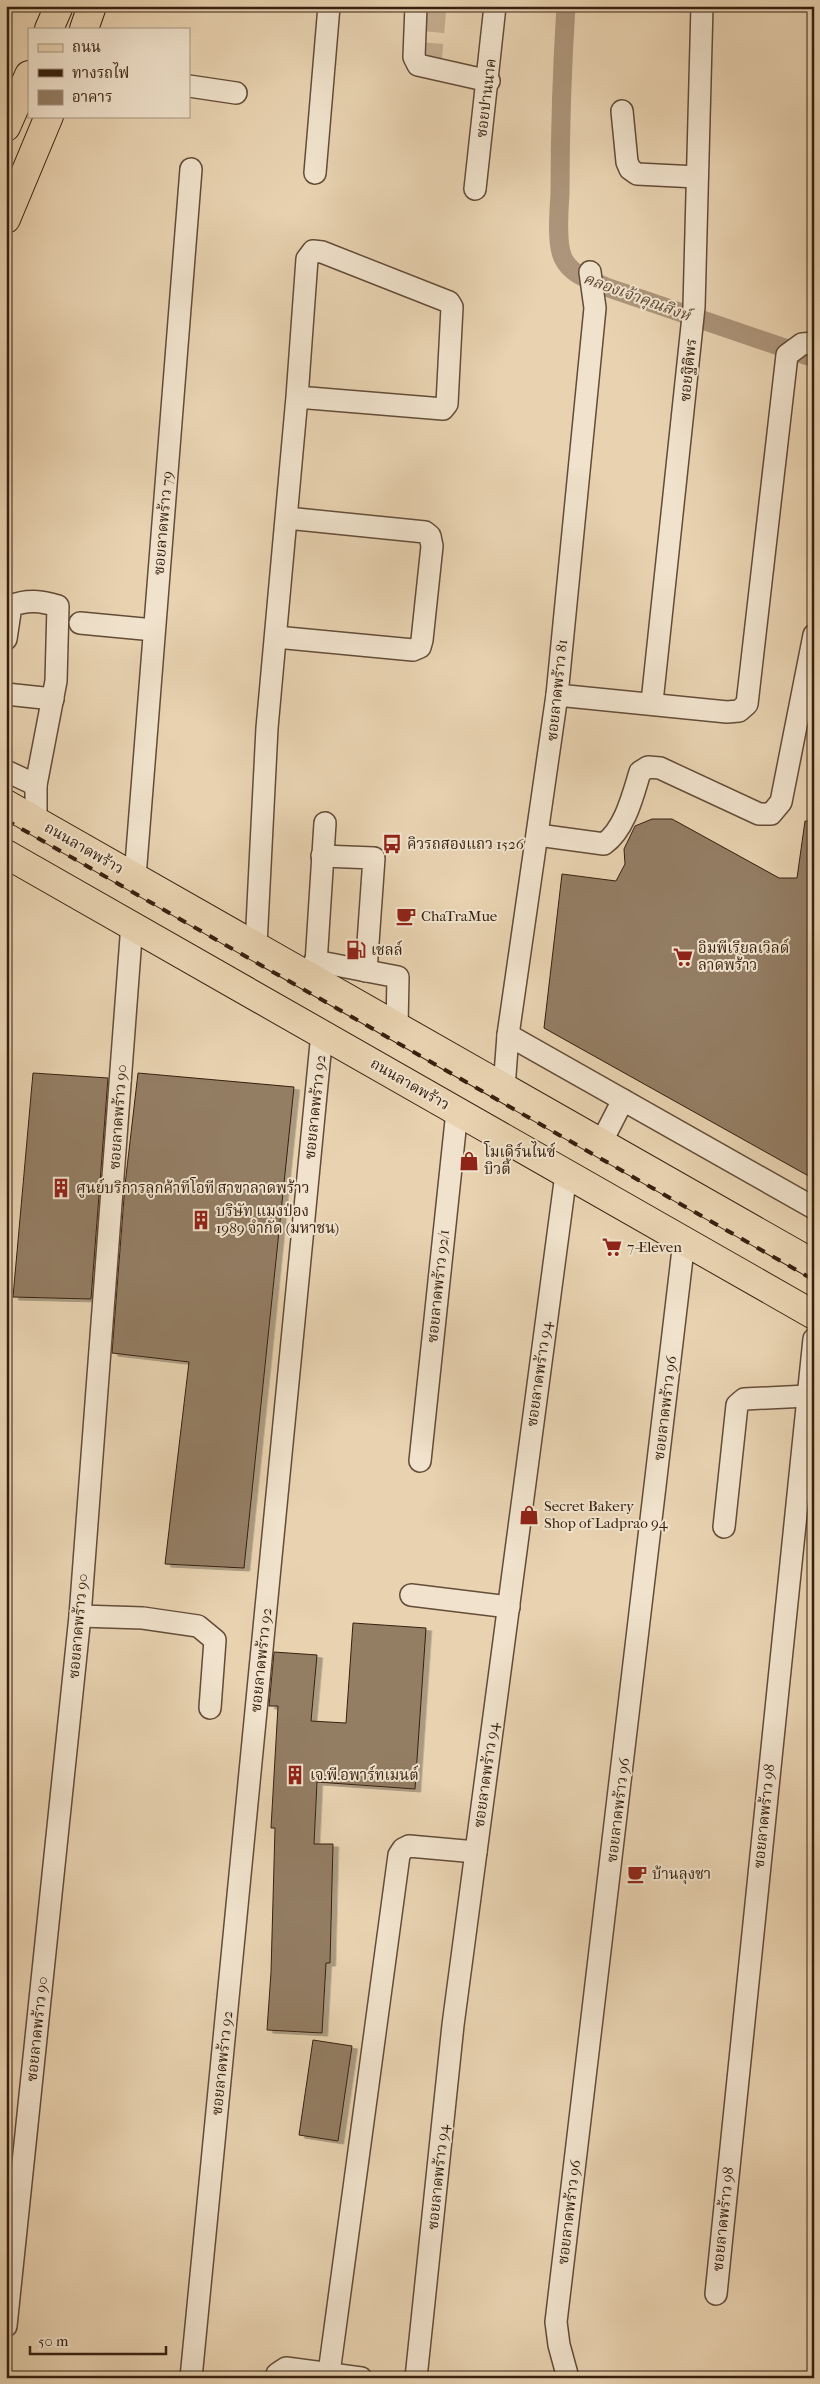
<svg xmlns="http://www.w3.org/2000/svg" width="820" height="2384" font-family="'IM FELL French Canon','Noto Serif Thai',serif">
<defs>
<filter id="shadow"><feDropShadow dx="5.5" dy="3" stdDeviation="0" flood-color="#0004"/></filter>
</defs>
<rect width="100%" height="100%" fill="#e8d2b0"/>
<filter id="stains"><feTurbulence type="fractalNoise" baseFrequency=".004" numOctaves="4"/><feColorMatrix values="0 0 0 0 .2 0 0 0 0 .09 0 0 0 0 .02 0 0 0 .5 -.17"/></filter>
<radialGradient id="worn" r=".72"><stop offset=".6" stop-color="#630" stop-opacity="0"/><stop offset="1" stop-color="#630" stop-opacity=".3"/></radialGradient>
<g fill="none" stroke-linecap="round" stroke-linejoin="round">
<path stroke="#ac957a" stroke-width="19" d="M566,6c-4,63 -6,125 -6,188 -1,17 -4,49 3,64 8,17 27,22 43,29l208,71"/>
</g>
<g fill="#937d63" stroke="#372010" filter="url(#shadow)">
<path d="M652,819h20l107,59h18l8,-57 9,1v357l-270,-151 18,-154 54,7 9,-17 -1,-15 11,-23z"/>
<path d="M33,1073l75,5 -17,221 -78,-2z"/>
<path d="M138,1073l156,14 -50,481 -79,-4 24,-202 -77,-9 13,-168z"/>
<path d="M353,1623l73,5 -11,161 -98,-7 -3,62h19l-3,119h-4l-4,70 -55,-3 4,-58 4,-144h-4l7,-122h-9l5,-54 43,3 -6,66 35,2z"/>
<path d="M313,2040l39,6 -14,95 -39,-6z"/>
</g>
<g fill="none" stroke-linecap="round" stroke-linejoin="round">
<path stroke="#c5ae90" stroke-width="21" stroke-dasharray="21 11" stroke-linecap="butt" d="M431,64l5,-58"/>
<defs>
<g id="minor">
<path d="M416,6l-2,51 4,8 71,16"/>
<path d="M189,86l47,7"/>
<path d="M622,111l5,51 3,7 7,5 60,3"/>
<path d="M315,173l14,-167"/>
<path d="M475,189l20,-183"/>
<path d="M80,623l74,7"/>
<path d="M276,637l137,13 7,-3 2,-7 10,-94 -2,-10 -5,-4 -138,-14"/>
<path d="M6,639l5,-33c16,-7 31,-5 47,0l-2,75 -20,104v35"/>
<path d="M6,694l47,5"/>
<path d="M557,695l170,17 12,-1 8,-7 40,-349 15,-11 12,-1"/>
<path d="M652,702l42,-395 8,-301"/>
<path d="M6,771l30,14"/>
<path d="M538,835l66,9c21,-15 29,-49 36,-72l8,-5 12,1 99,46h12l10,-12 33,-167"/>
<path d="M322,856l52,2 -8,113"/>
<path d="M135,877l56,-708"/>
<path d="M256,945l11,-217 30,-331 10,-138 6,-8 9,1 127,50 3,5 -5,97 -4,5 -146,-12"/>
<path d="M315,961l83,16 -1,50"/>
<path d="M315,979l10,-156"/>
<path d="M508,1035l306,173"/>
<path d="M504,1088l4,-53 49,-340 38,-387 -5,-36"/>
<path d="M601,1143l22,-43"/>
<path d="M420,1461l37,-350"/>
<path d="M724,1527l13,-122 7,-6 63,-3"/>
<path d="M411,1595l98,12"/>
<path d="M80,1616l63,2 55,8 17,14 -5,68"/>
<path d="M716,2294l98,-955"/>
<path d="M6,2326l74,-710 52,-692"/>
<path d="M329,2373l70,-518 4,-6 6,-3 67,6"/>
<path d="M191,2378l131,-1345"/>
<path d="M276,2378l1,-4 9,-6 75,10"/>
<path d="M416,2378l37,-353 113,-851"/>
<path d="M568,2378l-9,-33 -3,-23 128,-1081"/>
</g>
<g id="major">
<path d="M49,29l10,-23"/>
<path d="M84,29l8,-23"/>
<path d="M6,127l23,-52"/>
<path d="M6,219l43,-103"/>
<path d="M6,804l808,460"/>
<path d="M6,854l808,461"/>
</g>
</defs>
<use href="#minor" stroke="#634c38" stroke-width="24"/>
<use href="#major" stroke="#372010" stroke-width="30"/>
<use href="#minor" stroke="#f0e2cc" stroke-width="21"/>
<use href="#major" stroke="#e8d2b0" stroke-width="28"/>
<path stroke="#372010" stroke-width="4" stroke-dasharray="9 9" stroke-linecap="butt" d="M6,820l808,460"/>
</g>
<defs>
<symbol id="bus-bare" viewBox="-9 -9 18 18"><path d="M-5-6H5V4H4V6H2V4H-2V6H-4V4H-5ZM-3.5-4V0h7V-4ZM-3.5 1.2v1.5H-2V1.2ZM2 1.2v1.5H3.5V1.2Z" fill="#8f2418" stroke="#f0e2cc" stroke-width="2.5" paint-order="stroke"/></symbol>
<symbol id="cafe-bare" viewBox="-9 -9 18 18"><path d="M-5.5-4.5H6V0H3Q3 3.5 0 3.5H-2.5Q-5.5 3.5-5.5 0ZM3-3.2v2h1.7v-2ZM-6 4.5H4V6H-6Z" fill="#8f2418" stroke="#f0e2cc" stroke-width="2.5" paint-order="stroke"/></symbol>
<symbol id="fuel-bare" viewBox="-9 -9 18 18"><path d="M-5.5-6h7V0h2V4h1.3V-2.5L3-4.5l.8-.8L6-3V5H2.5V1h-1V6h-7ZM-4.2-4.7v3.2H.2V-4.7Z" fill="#8f2418" stroke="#f0e2cc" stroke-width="2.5" paint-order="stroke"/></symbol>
<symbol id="supermarket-bare" viewBox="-9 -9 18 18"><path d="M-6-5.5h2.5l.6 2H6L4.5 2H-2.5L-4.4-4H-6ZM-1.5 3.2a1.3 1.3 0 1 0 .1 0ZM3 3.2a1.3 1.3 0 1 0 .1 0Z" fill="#8f2418" stroke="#f0e2cc" stroke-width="2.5" paint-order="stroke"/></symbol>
<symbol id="shop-bare" viewBox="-9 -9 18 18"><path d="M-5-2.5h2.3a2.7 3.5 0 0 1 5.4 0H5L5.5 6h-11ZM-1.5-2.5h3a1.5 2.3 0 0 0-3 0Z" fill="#8f2418" stroke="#f0e2cc" stroke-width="2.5" paint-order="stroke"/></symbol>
<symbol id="building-bare" viewBox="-9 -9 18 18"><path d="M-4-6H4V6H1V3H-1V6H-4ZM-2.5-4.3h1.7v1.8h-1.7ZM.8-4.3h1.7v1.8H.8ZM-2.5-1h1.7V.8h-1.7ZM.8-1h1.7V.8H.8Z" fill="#8f2418" stroke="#f0e2cc" stroke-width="2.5" paint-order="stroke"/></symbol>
</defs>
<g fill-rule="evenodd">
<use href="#bus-bare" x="378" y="830" width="28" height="28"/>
<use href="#cafe-bare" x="392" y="902" width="28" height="28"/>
<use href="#fuel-bare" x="342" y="936" width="28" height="28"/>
<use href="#supermarket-bare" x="669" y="943" width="28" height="28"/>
<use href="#shop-bare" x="455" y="1147" width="28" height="28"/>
<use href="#building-bare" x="47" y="1174" width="28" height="28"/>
<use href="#building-bare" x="187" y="1206" width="28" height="28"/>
<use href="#supermarket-bare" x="598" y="1233" width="28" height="28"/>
<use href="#shop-bare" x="515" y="1501" width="28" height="28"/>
<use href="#building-bare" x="281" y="1761" width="28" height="28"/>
<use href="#cafe-bare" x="623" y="1860" width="28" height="28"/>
</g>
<g text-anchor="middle" stroke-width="4" stroke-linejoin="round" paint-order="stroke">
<g font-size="15" fill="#372010" stroke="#f0e2cc">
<text transform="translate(486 98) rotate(-83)" y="5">ซอยปานนาค</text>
<text transform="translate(688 370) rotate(-84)" y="5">ซอยฐิติพร</text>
<text transform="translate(163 523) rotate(-85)" y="5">ซอยลาดพร้าว 79</text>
<text transform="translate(557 690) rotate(-84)" y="5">ซอยลาดพร้าว 81</text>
<text transform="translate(84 848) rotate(30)" y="5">ถนนลาดพร้าว</text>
<text transform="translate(410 1084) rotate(30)" y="5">ถนนลาดพร้าว</text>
<text transform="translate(315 1107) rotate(-84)" y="5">ซอยลาดพร้าว 92</text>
<text transform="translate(118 1117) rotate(-86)" y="5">ซอยลาดพร้าว 90</text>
<text transform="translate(438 1286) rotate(-84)" y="5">ซอยลาดพร้าว 92/1</text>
<text transform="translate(539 1374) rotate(-82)" y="5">ซอยลาดพร้าว 94</text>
<text transform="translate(665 1408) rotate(-83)" y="5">ซอยลาดพร้าว 96</text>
<text transform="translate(78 1626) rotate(-85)" y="5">ซอยลาดพร้าว 90</text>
<text transform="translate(261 1660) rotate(-84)" y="5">ซอยลาดพร้าว 92</text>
<text transform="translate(486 1775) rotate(-82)" y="5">ซอยลาดพร้าว 94</text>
<text transform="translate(618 1810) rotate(-83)" y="5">ซอยลาดพร้าว 96</text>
<text transform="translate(764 1816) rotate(-84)" y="5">ซอยลาดพร้าว 98</text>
<text transform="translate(37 2029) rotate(-84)" y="5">ซอยลาดพร้าว 90</text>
<text transform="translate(222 2063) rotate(-84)" y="5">ซอยลาดพร้าว 92</text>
<text transform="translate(438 2177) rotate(-84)" y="5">ซอยลาดพร้าว 94</text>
<text transform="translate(569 2212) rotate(-83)" y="5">ซอยลาดพร้าว 96</text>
<text transform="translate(723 2219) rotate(-84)" y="5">ซอยลาดพร้าว 98</text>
</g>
<g font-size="15" fill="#372010" stroke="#f0e2cc" text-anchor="start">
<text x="407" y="849">คิวรถสองแถว 1526</text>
<text x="421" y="921">ChaTraMue</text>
<text x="698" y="953">อิมพีเรียลเวิลด์<tspan x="698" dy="17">ลาดพร้าว</tspan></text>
<text x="371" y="955">เชลล์</text>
<text x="484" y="1157">โมเดิร์นไนซ์<tspan x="484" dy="17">บิวตี้</tspan></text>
<text x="76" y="1193">ศูนย์บริการลูกค้าทีโอที สาขาลาดพร้าว</text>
<text x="216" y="1216">บริษัท แมงป่อง<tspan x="216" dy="17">1989 จำกัด (มหาชน)</tspan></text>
<text x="627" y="1252">7-Eleven</text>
<text x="544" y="1511">Secret Bakery<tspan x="544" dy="17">Shop of Ladprao 94</tspan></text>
<text x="310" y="1780">เจ.พี.อพาร์ทเมนต์</text>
<text x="652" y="1879">บ้านลุงชา</text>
</g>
<g font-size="16" font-style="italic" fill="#604935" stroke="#f0e2cc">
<text transform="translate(637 296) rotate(20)" y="6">คลองเจ้าคุณสิงห์</text>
</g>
</g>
<rect width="820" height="2384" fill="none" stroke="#e8d2b0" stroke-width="25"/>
<rect x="8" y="8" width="805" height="2369" fill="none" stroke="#372010" stroke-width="2.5"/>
<rect x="12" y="12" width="795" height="2359" fill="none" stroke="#372010"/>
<rect x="28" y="28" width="162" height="90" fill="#f0e2cc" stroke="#a69481"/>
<rect x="38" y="44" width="25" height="8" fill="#e8d2b0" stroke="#a69481"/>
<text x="72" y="52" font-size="15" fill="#372010">ถนน</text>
<rect x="38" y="69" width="25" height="8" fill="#372010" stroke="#a69481"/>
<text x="72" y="78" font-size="15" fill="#372010">ทางรถไฟ</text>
<rect x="38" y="90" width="25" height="15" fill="#937d63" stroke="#a69481"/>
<text x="72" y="102" font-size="15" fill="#372010">อาคาร</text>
<path d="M30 2346v8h136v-8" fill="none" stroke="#372010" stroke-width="2.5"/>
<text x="38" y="2346" font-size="15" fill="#372010" stroke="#f0e2cc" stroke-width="4" paint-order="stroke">50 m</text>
<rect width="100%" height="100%" filter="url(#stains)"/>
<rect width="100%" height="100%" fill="url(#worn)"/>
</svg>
